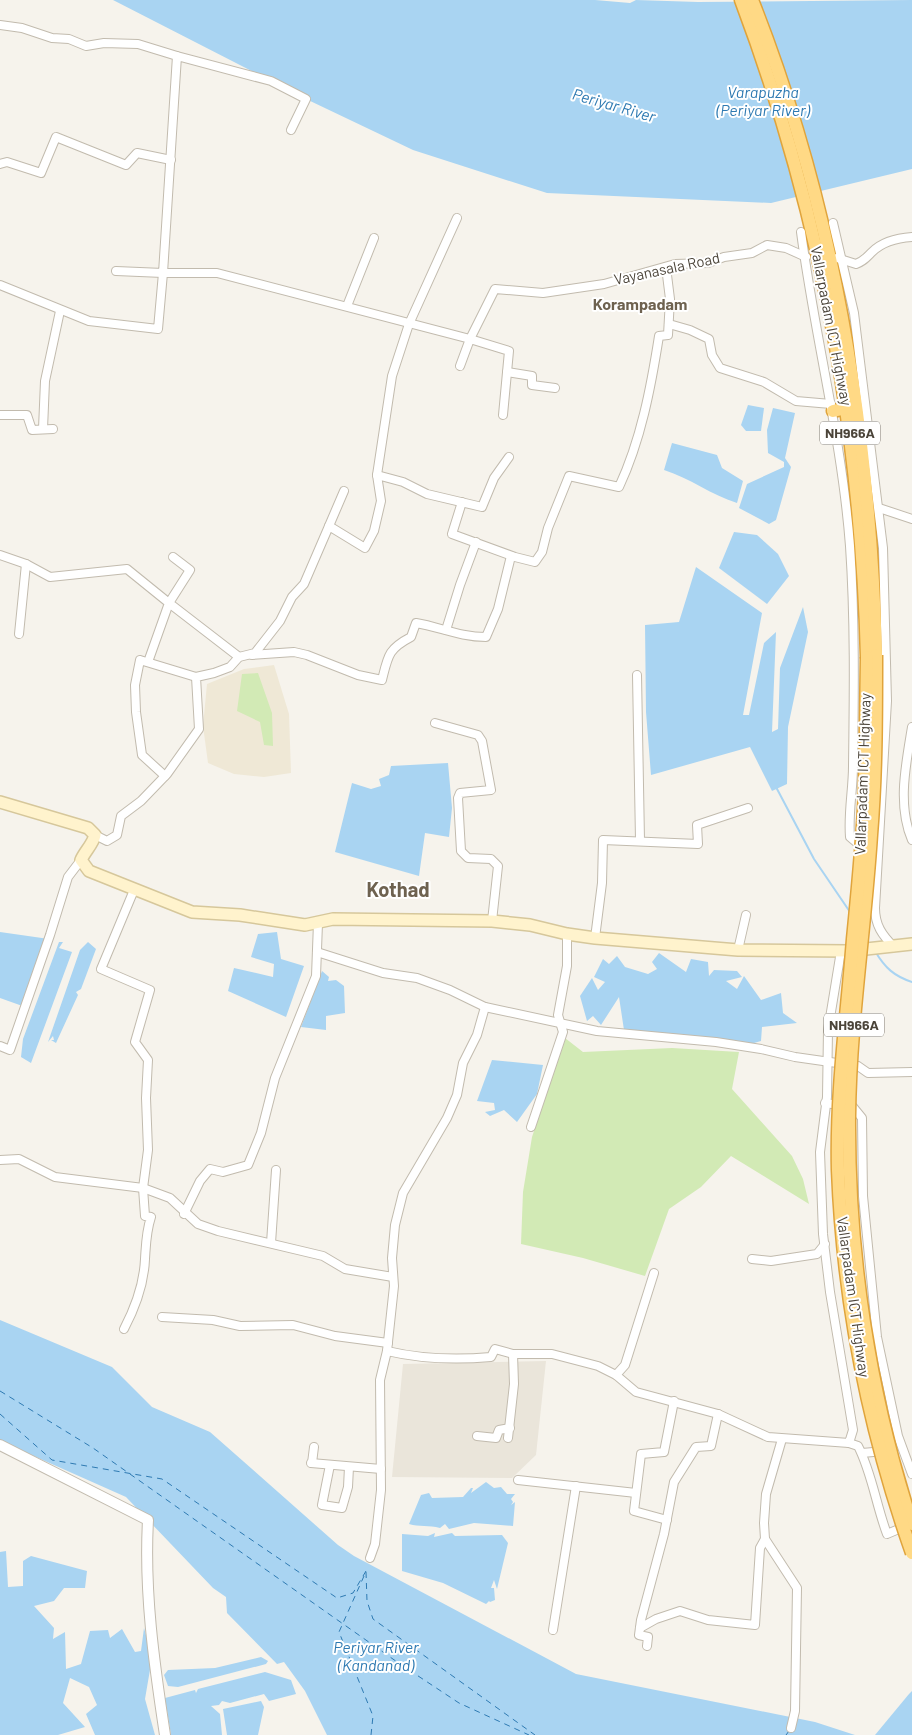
<svg xmlns="http://www.w3.org/2000/svg" width="912" height="1735" font-family="Barlow,sans-serif">
<rect width="100%" height="100%" fill="#f6f3ec"/>
<path fill="#eae5da" d="M546,1361l-10,94 -24,23 -120,-1 11,-113z"/>
<path fill="#efe8d6" d="M274,665l15,49 2,59 -27,4 -30,-3 -26,-11 -5,-37 4,-42 37,-15z"/>
<g fill="#d2eab5">
<path d="M258,673l14,40 1,33 -9,-1 -4,-23 -23,-11 5,-37z"/>
<path d="M565,1038l18,14 89,-4 67,4 -7,37 60,67 11,23 6,25 -78,-48 -30,31 -32,22 -24,67 -62,-18 -62,-14 2,-52 9,-55z"/>
</g>
<g fill="#a9d4f2">
<path d="M113,0h482l35,3 6,-3 62,2 214,-2v169l-141,34 -224,-10 -134,-43 -107,-51z"/>
<path d="M748,405l16,3 -3,23h-15l-5,-6z"/>
<path d="M773,408l22,5 -10,45 6,9 -15,53 -7,4 -30,-16 8,-24 37,-17v-5l-16,-9 -1,-23z"/>
<path d="M672,443l45,12 5,13 21,13 -6,22c-26,-8 -47,-25 -73,-33z"/>
<path d="M734,532l23,3 21,19 11,22 -22,28 -48,-36z"/>
<path d="M696,567l66,46 -19,102h6l15,-72 12,-11 -4,100 6,-3 2,-61 23,-61 5,25 -20,95 -1,57 -15,7 -22,-44 -99,28 -5,-63 -1,-87 34,-3z"/>
<path d="M448,763l4,45 -3,29 -24,-4 -6,43 -84,-24 17,-69 19,6 10,-3 -2,-7 10,-4 2,-9z"/>
<path d="M0,932l49,7 -21,69 -28,-10z"/>
<path d="M277,932l4,27 23,7 -18,51 -58,-26 6,-23 39,9 1,-13 -23,-7 7,-23z"/>
<path d="M59,942h4l-4,6 13,4 -41,111 -10,-6 2,-18z"/>
<path d="M88,942l8,7 -15,40 -5,3 2,3 -22,48 -5,-3h3l-1,-4 -5,6 32,-92z"/>
<path d="M659,953l27,19 5,-13 17,3 1,14 5,-6 23,1 5,6 -16,4 11,8 7,-13 17,24 20,-7 2,20 14,10 -35,4 -1,14 -14,4 -123,-15 -5,-33 -18,28 -8,-9 -6,5 -7,-25 12,-18 6,12 7,-8 -11,-5 9,-18 6,5 8,-8 8,11 23,7 9,-5 -5,-7z"/>
<path d="M322,971l7,6 -1,4 8,-1 8,6 1,27 -19,3v14l-25,-3z"/>
<path d="M492,1060l51,5 -6,29 -20,28 -13,-12 -14,6 -5,-4 10,-2 -1,-7 -17,-2z"/>
<path d="M0,1320l112,47 40,40 58,25 128,113 16,11 222,118 239,48 40,13h-528l-22,-44 -21,-29 -7,2 -50,-51 -1,-16 -13,-9 -87,-91 -126,-56z"/>
<path d="M486,1482l8,6 7,-1 6,7h8l-4,5 2,3 -2,3 4,-3 -2,24 -39,-3 -25,6 -4,-5 -5,4c-11,-3 -21,-1 -31,-4l12,-29 8,-2 3,5 31,-1 8,-9h2l-2,5z"/>
<path d="M435,1533l-1,4 18,-4 3,3 47,-1 6,8 -11,46 -3,-9 -3,8h3l1,12 -5,2 -1,-1 -3,3 -43,-21 -41,-12v-37l26,2z"/>
<path d="M6,1551l2,36 15,-1v-25l8,-5 56,15 -2,17h-21l-10,13 -20,5 20,22 -1,11 12,-7 1,37 15,-5 9,-33 18,-1 2,8 12,-9 13,23 6,-1 3,-23 8,30 -7,41 10,36h-60l-9,-21 11,-9 -8,-18 -19,-9 -7,25 22,24 -27,8h-58v-183z"/>
<path d="M261,1657l7,4 -2,3 -88,23 -10,-1 -4,-11 4,-5 47,-2z"/>
<path d="M265,1672l26,8 5,14 -27,7 -5,-7 -34,9 -8,-2 -3,4 -8,1 9,8 2,21h-51l-6,-37 30,-8 1,3 2,-4z"/>
<path d="M912,1691v44h-37l34,-41z"/>
<path d="M261,1701l3,6 -6,28h-31l-4,-26z"/>
</g>
<g fill="none" stroke-linecap="round" stroke-linejoin="round">
<g stroke="#a9d4f2" stroke-width="2">
<path d="M776,787l38,72 36,53"/>
<path d="M875,951c10,17 19,25 37,31"/>
</g>
<g stroke="#2e7ab2" stroke-width="1" stroke-dasharray="6 5" stroke-linecap="butt">
<path d="M0,1391l93,57 307,216 59,39 70,32"/>
<path d="M0,1414l52,46 110,19 175,119 16,-5 13,-22"/>
<path d="M366,1572l1,29 6,18 162,116"/>
<path d="M364,1576l-25,56 34,84 -2,19"/>
<path d="M786,1735l3,-4"/>
</g>
<defs>
<g id="minor">
<path d="M0,25l22,3 30,10 17,1 17,7 18,-3 34,1 39,12"/>
<path d="M0,164l7,-2 34,11 15,-36 70,28 11,-12 34,7"/>
<path d="M833,223l21,90 29,235 4,153 -12,207c0,17 7,27 19,39"/>
<path d="M801,232c14,106 41,208 49,314 5,73 4,147 3,220 0,24 -5,47 -3,71l13,11"/>
<path d="M837,258l19,6c8,-3 10,-6 16,-12 11,-11 25,-14 40,-15"/>
<path d="M116,271l47,2 14,-217 94,25 35,18 -15,31"/>
<path d="M0,285l89,36 69,8 5,-56h54l253,66 25,-50 48,4 61,-9 71,-20 33,-1 16,-6 28,-4 15,-8 19,3 20,9"/>
<path d="M347,306l27,-68"/>
<path d="M669,324l21,6 19,9 3,16 8,13 44,14 32,19 35,3"/>
<path d="M460,366l10,-27 39,12 -6,64"/>
<path d="M507,372l25,4v9l23,3"/>
<path d="M0,415h27l5,15 21,-1"/>
<path d="M43,429l2,-48 15,-70"/>
<path d="M377,475l26,7 24,12 55,13 12,-29 15,-21"/>
<path d="M462,502l-10,32 63,23 20,5 7,-10 6,-24 21,-52 50,11c22,-47 32,-100 40,-151l9,-1 2,-36 -4,-32"/>
<path d="M879,508l33,11"/>
<path d="M329,526l15,-35"/>
<path d="M0,555l26,9 24,13 77,-8 42,34 -21,59"/>
<path d="M173,557l17,13 -21,33 70,54"/>
<path d="M446,630l14,-45 16,-43"/>
<path d="M19,634l7,-70"/>
<path d="M252,655l42,-3 13,3 51,20 24,5c6,-24 6,-31 29,-43l5,-14c24,4 44,14 70,14l12,-28 13,-53"/>
<path d="M637,675l3,165"/>
<path d="M435,723l43,12 4,6 9,49 -31,3 -2,5 3,53 7,7 23,1 7,7 -6,55"/>
<path d="M912,727c-6,37 -15,78 0,113"/>
<path d="M165,776l-23,-21 -6,-43 -1,-27 5,-25 56,17"/>
<path d="M95,835l12,6 10,-6 4,-19 20,-15 26,-27 32,-45 -3,-52 18,-4 16,-6 9,-10 16,-4 25,-32 12,-24 12,-13 25,-58 36,22 9,-17 7,-30 -4,-26 15,-99 17,-52 48,-106"/>
<path d="M595,938l7,-55 1,-43 95,4 -1,-19 51,-17"/>
<path d="M738,950l8,-35"/>
<path d="M317,952l66,21 34,5 33,12 35,17 -8,28 -14,28 -6,32 -10,23 -44,75 -8,32 -3,33 2,28 -7,65 -7,29 1,110 -6,54 -5,14"/>
<path d="M485,1007l112,24 119,11 45,7 34,8 63,9 10,7 44,-1"/>
<path d="M0,1046l10,4 40,-115 18,-58 13,-17"/>
<path d="M825,1103l28,4 9,11 1,78 14,141 21,99 14,38"/>
<path d="M531,1127l32,-95 -5,-17 9,-49v-32"/>
<path d="M0,1160l19,-1 36,18 88,11 27,10 28,26 20,7 105,25 22,13 48,8"/>
<path d="M184,1214l16,-33 10,-12 13,3 25,-7 13,-32 14,-55 41,-102 2,-53"/>
<path d="M271,1243l5,-73"/>
<path d="M752,1259l19,2 46,-7 8,-10"/>
<path d="M162,1317l51,3 27,6 53,-1 42,11 53,7"/>
<path d="M124,1329c11,-21 20,-45 21,-70 1,-15 1,-27 6,-42l-6,-1 -2,-28 5,-38 -2,-52 2,-38 -13,-18 15,-52 -49,-21 33,-79"/>
<path d="M387,1351c34,8 70,9 104,6l4,-8 18,5h39l46,12 18,9 20,17 82,22 50,23 81,6 4,-13 -23,-138 -7,-58 -3,-82 7,-55 1,-67 13,-79"/>
<path d="M616,1375l9,-10 29,-92"/>
<path d="M477,1436l19,2 3,-8 11,-2"/>
<path d="M508,1438l6,-54 -1,-30"/>
<path d="M782,1439l-16,55 -2,29 1,16 32,49 -2,123 -4,17"/>
<path d="M849,1443l9,3c14,27 18,59 29,88l19,-8"/>
<path d="M862,1453l23,-2"/>
<path d="M311,1463l70,6"/>
<path d="M312,1463l2,-16"/>
<path d="M330,1465l-8,40 20,3 6,-21 1,-20"/>
<path d="M518,1480l118,13"/>
<path d="M667,1520l-33,-9 7,-57 23,-2 10,-51"/>
<path d="M640,1628l16,-9 24,-8 28,9 47,5 5,-77 5,-9"/>
<path d="M553,1630l23,-144"/>
<path d="M647,1646l1,-9 -9,-2 2,-15 23,-86 10,-52 22,-35 15,-1 7,-32"/>
</g>
<path id="tertiary" d="M0,1445l148,75c-4,72 6,143 17,215"/>
<path id="secondary" d="M0,802l88,26 7,7c-2,9 -10,16 -14,25l8,11 103,41 48,3 65,10 28,-6 159,2 38,4 37,9 28,4 143,12 110,1 64,-7"/>
<g id="trunk">
<path d="M741,0c79,210 120,433 126,657"/>
<path d="M752,0c82,207 118,433 124,655"/>
<path d="M833,411l14,-3"/>
</g>
</defs>
<use href="#minor" stroke="#c2bbae" stroke-width="10"/>
<use href="#tertiary" stroke="#c2bbae" stroke-width="12"/>
<use href="#secondary" stroke="#d6c79b" stroke-width="14"/>
<use href="#trunk" stroke="#e0a43c" stroke-width="15"/>
<use href="#minor" stroke="#fff" stroke-width="8"/>
<use href="#tertiary" stroke="#fff" stroke-width="10"/>
<use href="#secondary" stroke="#fff3cd" stroke-width="11"/>
<use href="#trunk" stroke="#ffd985" stroke-width="12"/>
<defs>
<g id="trunk-bridge">
<path d="M876,655c0,60 0,120 -5,180 -6,94 -21,187 -22,281 -1,137 20,278 63,408"/>
<path d="M867,657c-1,44 -1,88 -2,132 -2,50 -7,100 -12,150 -6,77 -17,154 -15,231 5,130 31,261 74,383"/>
</g>
</defs>
<use href="#trunk-bridge" stroke="#e0a43c" stroke-width="15" stroke-linecap="butt"/>
<use href="#trunk-bridge" stroke="#ffd985" stroke-width="12"/>
</g>
<g text-anchor="middle" stroke-width="4" stroke-linejoin="round" paint-order="stroke">
<g fill="#fff" stroke="#817c74" stroke-width="1">
<rect x="820" y="421.5" width="60" height="23" rx="4"/>
<rect x="824" y="1013.5" width="60" height="23" rx="4"/>
</g>
<g font-size="14" font-weight="bold" fill="#4b4439">
<text x="850" y="438">NH966A</text>
<text x="854" y="1030">NH966A</text>
</g>
<g font-size="15" fill="#4b4439" stroke="#fff">
<text transform="translate(667 269) rotate(-12)" y="5">Vayanasala Road</text>
<text transform="translate(831 326) rotate(79)" y="5">Vallarpadam ICT Highway</text>
<text transform="translate(863 774) rotate(-88)" y="5">Vallarpadam ICT Highway</text>
<text transform="translate(853 1297) rotate(82)" y="5">Vallarpadam ICT Highway</text>
</g>
<g font-size="16" font-style="italic" fill="#2e7ab2" stroke="#fff">
<text x="763" y="98">Varapuzha<tspan x="763" dy="18">(Periyar River)</tspan></text>
<text transform="translate(614 105) rotate(16)" y="6">Periyar River</text>
<text x="376" y="1653">Periyar River<tspan x="376" dy="18">(Kandanad)</tspan></text>
</g>
<g font-size="16" font-weight="bold" fill="#6e6250" stroke="#fff">
<text x="640" y="310">Korampadam</text>
</g>
<g font-size="20" font-weight="bold" fill="#6e6250" stroke="#fff">
<text x="398" y="897">Kothad</text>
</g>
</g>
</svg>
